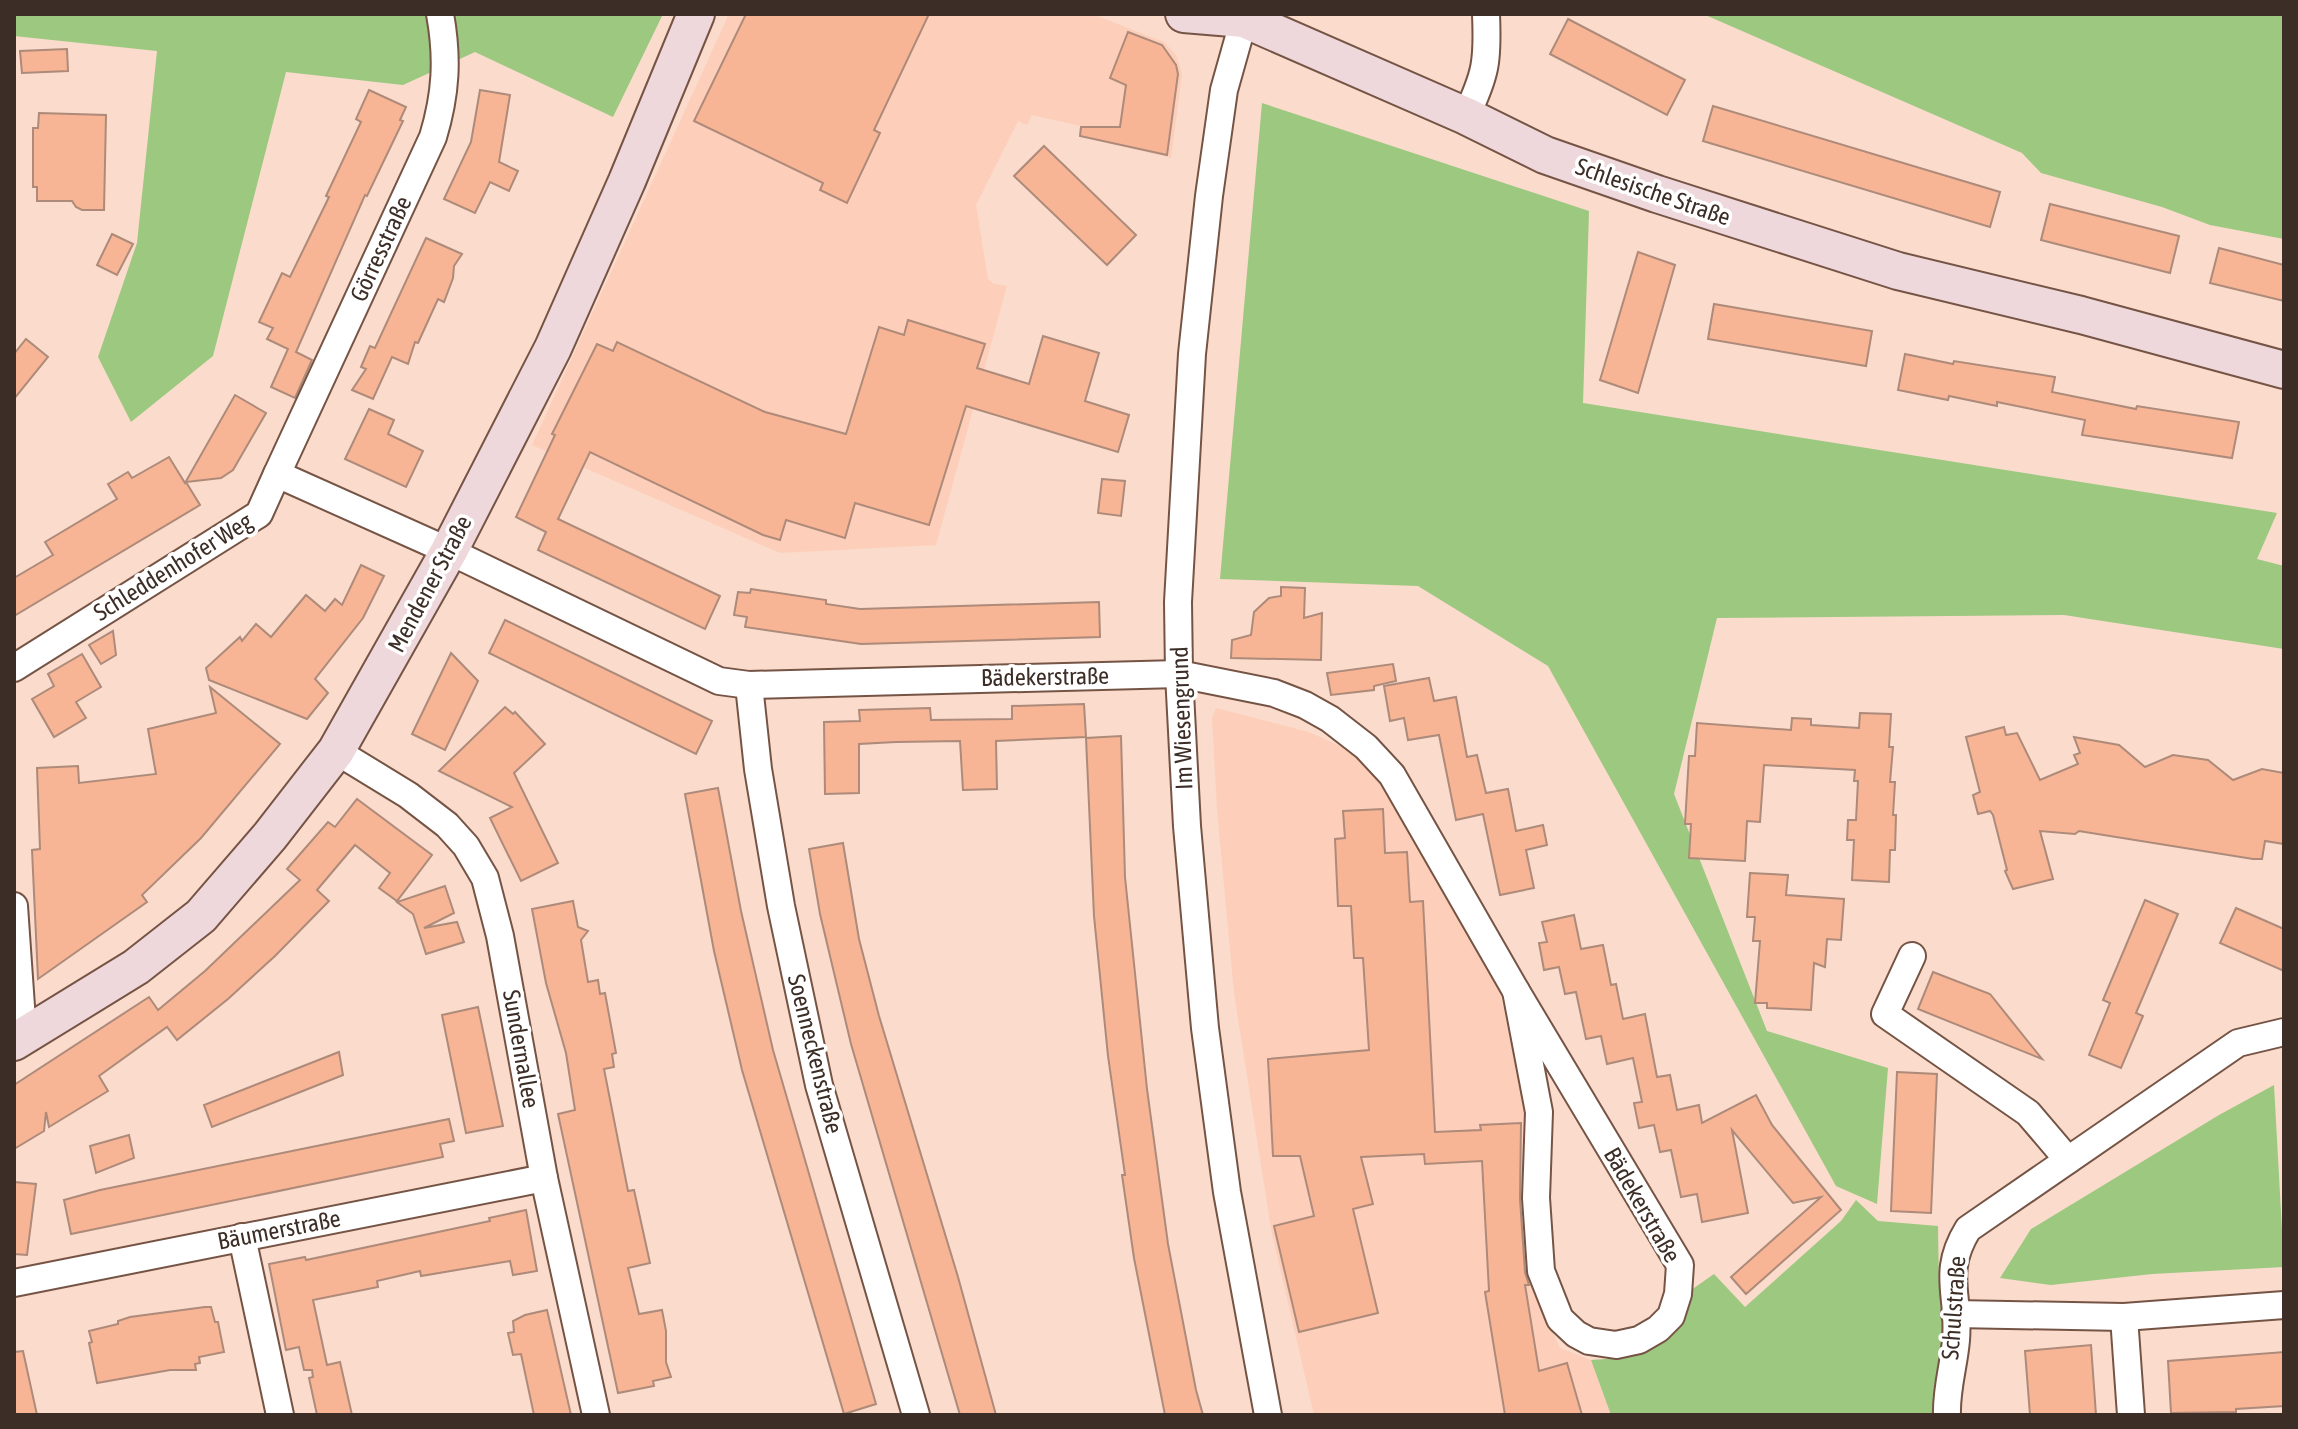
<svg xmlns="http://www.w3.org/2000/svg" width="2298" height="1429" font-family="'Asap Condensed',sans-serif">
<rect width="100%" height="100%" fill="#fadbcc"/>
<g fill="#fdcfba">
<path d="M729,14h363l72,28 12,13 6,19 -11,84 -81,-19 3,-10 -61,-14 -5,10 -9,-4 -42,84 12,74 6,5 13,2 -71,259 -156,8 -248,-108z"/>
<path d="M1216,708l93,24 42,19 27,27 122,215 25,111 6,184 29,60 31,12 20,55h-297l-43,-186 -37,-236 -17,-183 -5,-92z"/>
</g>
<g fill="#9cc880">
<path d="M14,14h649l-50,103 -138,-65 -72,33 -117,-13 -73,284 -82,66 -33,-65 39,-114 20,-192 -143,-15z"/>
<path d="M1703,14h581v225l-74,-14 -48,-18 -121,-34 -19,-20z"/>
<path d="M1262,103l327,108 -6,192 694,110 -20,46 27,7v83l-220,-34 -347,3 -43,176 93,237 121,37 -11,136 -41,-18 -288,-520 -130,-80 -198,-7z"/>
<path d="M2274,1085l10,182 -132,7 -101,11 -51,-7 31,-49 188,-114z"/>
<path d="M1856,1200l22,21 60,5 1,64 9,30 -10,95h-327l-20,-55c32,-2 75,-5 90,-39 3,-7 2,-18 3,-26l30,-21 31,33 96,-86z"/>
</g>
<g fill="#f8b595" stroke="#ad8a79" stroke-width="2">
<path d="M746,14h183l-55,116 6,3 -33,70 -27,-13 3,-7 -129,-62z"/>
<path d="M1568,19l117,61 -18,35 -117,-61z"/>
<path d="M1128,32l34,13 14,20 2,9 -11,81 -87,-19 1,-9h39l6,-42 -16,-7z"/>
<path d="M67,49l1,22 -46,2 -2,-22z"/>
<path d="M369,90l37,17 -6,13 3,1 -36,75 -2,-1 -69,157 16,8 -17,38 -24,-11 17,-38 -21,-10 6,-11 -14,-6 23,-49 8,4 39,-80 -3,-1 35,-74 -5,-3z"/>
<path d="M480,90l30,5 -11,67 19,9 -9,20 -19,-9 -15,31 -31,-14 27,-57z"/>
<path d="M1713,106l287,86 -10,35 -287,-86z"/>
<path d="M39,113l67,2 -2,95h-22l-6,-3 -4,-6h-35v-14h-4v-59h5z"/>
<path d="M1044,146l92,89 -29,30 -93,-89z"/>
<path d="M2050,204l129,32 -9,37 -129,-33z"/>
<path d="M112,234l21,10 -16,31 -20,-10z"/>
<path d="M426,238l36,16 -8,12 -1,12 -9,24 -6,-3 -20,44 -3,-1 -7,22 -16,-7 -19,42 -21,-9 14,-21 -5,-2 9,-21 5,2z"/>
<path d="M2219,248l65,17v36l-74,-18z"/>
<path d="M1638,252l37,13 -37,128 -38,-13z"/>
<path d="M1714,304l158,27 -6,35 -158,-27z"/>
<path d="M908,320l77,24 -8,24 52,16 14,-48 56,17 -14,48 44,14 -11,37 -152,-46 -37,119 -74,-22 -10,35 -59,-18 -6,20 -17,-5 -173,-83 -32,67 162,77 -15,33 -167,-79 8,-18 -30,-15 39,-82 -3,-1 45,-90 16,7 4,-9 148,70 81,22 33,-107 25,8z"/>
<path d="M26,339l22,18 -34,42v-45z"/>
<path d="M1905,354l48,10 1,-3 101,16 -3,15 84,17 1,-3 102,16 -7,36 -150,-23 3,-15 -88,-18v4l-48,-10 -1,4 -50,-10z"/>
<path d="M235,395l31,18 -33,57 -12,8 -35,4 14,23 -186,111v-38l39,-23 -8,-13 72,-43 -9,-15 20,-12 4,6 37,-21 16,26z"/>
<path d="M369,409l25,11 -6,14 35,17 -17,36 -61,-28z"/>
<path d="M1102,479l23,2 -4,35 -23,-3z"/>
<path d="M361,565l23,11 -21,42 -48,61 13,14 -21,26 -98,-39 -3,-12 34,-31 2,4 14,-17 15,13 35,-42 19,16 10,-12 7,6z"/>
<path d="M1281,587l24,1 -1,30 18,-5 -1,47 -90,-2 1,-18 19,-5 3,-23 15,-14 12,-2z"/>
<path d="M751,589l75,11v4l34,5 239,-7 1,35 -239,7 -116,-17 2,-10 -13,-2 4,-23 12,1z"/>
<path d="M505,620l207,101 -16,33 -207,-101z"/>
<path d="M113,631l3,24 -15,9 -12,-19z"/>
<path d="M451,653l27,28 -33,69 -33,-16z"/>
<path d="M82,654l19,33 -25,15 10,16 -32,19 -22,-38 22,-13 -6,-12z"/>
<path d="M1393,664l3,17 -22,5v4l-43,5 -4,-22z"/>
<path d="M1429,678l5,23 22,-4 11,60 10,-2 9,38 22,-4 8,42 27,-6 4,20 -21,5 8,38 -34,7 -17,-81 -27,6 -17,-85 -31,5 -4,-22 -14,3 -6,-35z"/>
<path d="M210,687l70,57 -79,94 -59,57 5,7 -109,77 -6,-129 8,-1 -3,-81 41,-2 1,17 77,-9 -8,-45 68,-16z"/>
<path d="M1084,704l2,33 -90,4 1,48 -34,1 -3,-49 -64,1 -37,2v49l-34,1 -1,-72 36,-1 -1,-11 71,-2 1,12 81,-1v-13z"/>
<path d="M505,707l8,7 2,-2 30,32 -31,29 44,90 -37,18 -31,-63 22,-11 -73,-36z"/>
<path d="M1860,713l31,1 -2,33h4l-3,35h5l-2,33h3l-1,35h-5l-1,32 -37,-2 2,-40h-7l1,-20h8l2,-39h-4l1,-11 -91,-5 -4,57 -13,-1 -2,40 -56,-3 2,-34h-6l4,-68h6l2,-33 94,7 1,-12 19,1v6l48,3z"/>
<path d="M2004,727l2,8 11,-2 23,47 38,-16 -4,-9 6,-2 -6,-16 45,8 26,22 28,-12 35,5 25,20 29,-11 22,4v71l-19,-3 -3,18h-9l-174,-28 -4,3 -35,-3 13,48 -40,10 -8,-18 2,-1 -14,-55 -3,-4 -12,3 -5,-19 7,-3 -14,-55z"/>
<path d="M1121,736l4,141 22,212 21,155 28,146 7,25h-38l-31,-157 -12,-83h3l-17,-119 -14,-140 -8,-178z"/>
<path d="M718,788l23,123 32,139 103,354 -32,10 -102,-344 -28,-119 -29,-157z"/>
<path d="M357,799l75,56 -35,46 -18,-13 11,-15 -35,-28 -38,45 12,11 -54,55 -47,43 -51,41 -10,-13 -68,49 9,15 -59,36 -3,-15 -2,19 -30,18v-64l135,-88 9,13 47,-39 95,-91 -13,-11 41,-47 7,5z"/>
<path d="M1383,809l2,44 22,-1 3,50 13,-1 12,231 46,-2 -1,-5 41,-2 -1,76 5,73 4,13h-4l14,86 28,-8 15,52h-77l-20,-123 4,-1 -7,-130 -57,3 -1,-10 -63,3 12,47 -20,5 25,104 -79,19 -25,-106 40,-10 -14,-60h-27l-5,-97 101,-9 -6,-92h-9l-3,-52h-13l-3,-67 10,-1 -2,-27z"/>
<path d="M843,843l16,96 20,77 79,261 38,138h-36l-109,-371 -31,-130 -11,-65z"/>
<path d="M1750,873l38,2 -2,20 58,4 -3,41 -14,-1 -2,28 -11,-4 -3,47 -44,-2v-5h-12l5,-62h-7l2,-24h-8z"/>
<path d="M445,886l9,27 -30,15 33,-6 7,20 -38,12 -13,-40 -16,-12z"/>
<path d="M2145,900l33,14 -42,99 7,3 -22,52 -32,-13 21,-52 -7,-3z"/>
<path d="M573,901l5,26 10,4 -7,9 7,42 10,-2 2,14 5,-1 11,60 -4,1 2,13 -10,2 24,122 6,-1 16,73 -22,5 11,46 23,-4 4,21v31l5,15 -18,4 1,5 -36,7 -60,-279 17,-4 -9,-57 -20,-70 -14,-74z"/>
<path d="M2236,908l48,21v42l-64,-28z"/>
<path d="M1574,915l7,34 22,-4 8,40 5,-1 7,35 22,-5 12,63 13,-2 7,35 22,-5 3,18 54,-28 16,30 69,85 -95,84 -15,-17 90,-80 -28,6 -61,-73 16,83 -46,9 -5,-28 -16,3 -10,-47 -11,2 -6,-27 -15,3 -5,-25 8,-1 -9,-44 -26,6 -6,-28 -15,3 -10,-47 -11,2 -6,-27 -15,3 -5,-27 8,-1 -5,-20z"/>
<path d="M1933,972l57,22 52,65 -124,-50z"/>
<path d="M478,1007l25,119 -37,7 -24,-118z"/>
<path d="M339,1052l4,23 -131,52 -8,-22z"/>
<path d="M1897,1072l40,2 -6,139 -40,-2z"/>
<path d="M449,1119l5,22 -14,3 3,13 -372,77 -7,-34 36,-10z"/>
<path d="M129,1135l5,23 -38,15 -6,-27z"/>
<path d="M14,1182l22,2 -9,71 -13,-1z"/>
<path d="M526,1210l11,61 -24,4 -3,-14 -89,15 -1,-5 -43,10 1,6 -65,13 14,65 13,-3 12,53h-35l-8,-37 4,-1 -1,-7h-8l-5,-23 -13,3 -17,-86 36,-7 1,3 184,-39 -1,-3z"/>
<path d="M205,1307h6l4,15h3l6,30 -25,5 1,6 -5,1 1,6h-26l-73,13 -8,-40 3,-1 -3,-11 29,-7v-3l12,-4z"/>
<path d="M547,1310l6,26 18,79h-37l-13,-61 -8,1 -5,-22 6,-1 -1,-11 12,-6z"/>
<path d="M2091,1345l5,70h-66l-5,-64z"/>
<path d="M23,1351l14,64h-23v-63z"/>
<path d="M2284,1352v54l-48,3v3l-65,1 -3,-52z"/>
</g>
<g fill="none" stroke-linecap="round" stroke-linejoin="round">
<defs>
<g id="street">
<path d="M1244,19l-20,71 -15,106 -17,158 -14,248 1,72 8,152 18,202 22,164 41,223"/>
<path d="M1466,116c20,-42 22,-55 20,-102"/>
<path d="M277,474l156,-337c13,-43 15,-79 7,-123"/>
<path d="M14,668l245,-154 18,-40 172,77 270,130 30,4 430,-11 95,19 31,12 25,14 36,28 26,28 124,216"/>
<path d="M749,685l9,84 23,137 38,179 97,330"/>
<path d="M336,751l72,44 39,30 19,21 19,32 15,58 44,242 52,237"/>
<path d="M14,906l9,129"/>
<path d="M1912,956l-27,58 143,99 40,47"/>
<path d="M1516,991l164,274 -2,29 -7,22 -13,13 -19,11 -23,5 -27,-4 -13,-7 -16,-15 -19,-48 -5,-73 3,-86z"/>
<path d="M242,1237l38,178"/>
<path d="M14,1283l530,-105"/>
<path d="M1955,1314l169,3 160,-12"/>
<path d="M2124,1317l7,98"/>
<path d="M1947,1415c-1,-26 7,-50 9,-75 4,-46 -15,-67 12,-111l270,-186 46,-11"/>
</g>
<g id="secondary">
<path d="M1184,14l60,5 222,97 79,39 112,39 241,77 183,44 203,55"/>
<path d="M14,1042l122,-75 65,-51 69,-80 66,-85 113,-200 104,-203 74,-167 69,-167"/>
</g>
</defs>
<use href="#street" stroke="#755445" stroke-width="30"/>
<use href="#secondary" stroke="#755445" stroke-width="40"/>
<use href="#street" stroke="#fff" stroke-width="26"/>
<use href="#secondary" stroke="#efd8db" stroke-width="36"/>
</g>
<g text-anchor="middle" stroke-width="7" stroke-linejoin="round" paint-order="stroke">
<g font-size="24" fill="#3c2e27" stroke="#fff">
<text transform="translate(1653 192) rotate(19)" y="8">Schlesische Straße</text>
<text transform="translate(381 249) rotate(-65)" y="8">Görresstraße</text>
<text transform="translate(173 567) rotate(-32)" y="8">Schleddenhofer Weg</text>
<text transform="translate(430 584) rotate(-62)" y="8">Mendener Straße</text>
<text transform="translate(1045 677) rotate(-1)" y="8">Bädekerstraße</text>
<text transform="translate(1182 718) rotate(-92)" y="8">Im Wiesengrund</text>
<text transform="translate(521 1049) rotate(80)" y="8">Sundernallee</text>
<text transform="translate(815 1054) rotate(76)" y="8">Soenneckenstraße</text>
<text transform="translate(1642 1205) rotate(60)" y="8">Bädekerstraße</text>
<text transform="translate(279 1230) rotate(-11)" y="8">Bäumerstraße</text>
<text transform="translate(1954 1308) rotate(-86)" y="8">Schulstraße</text>
</g>
</g>
<rect width="2298" height="1429" fill="none" stroke="#3c2e27" stroke-width="32"/>
</svg>
